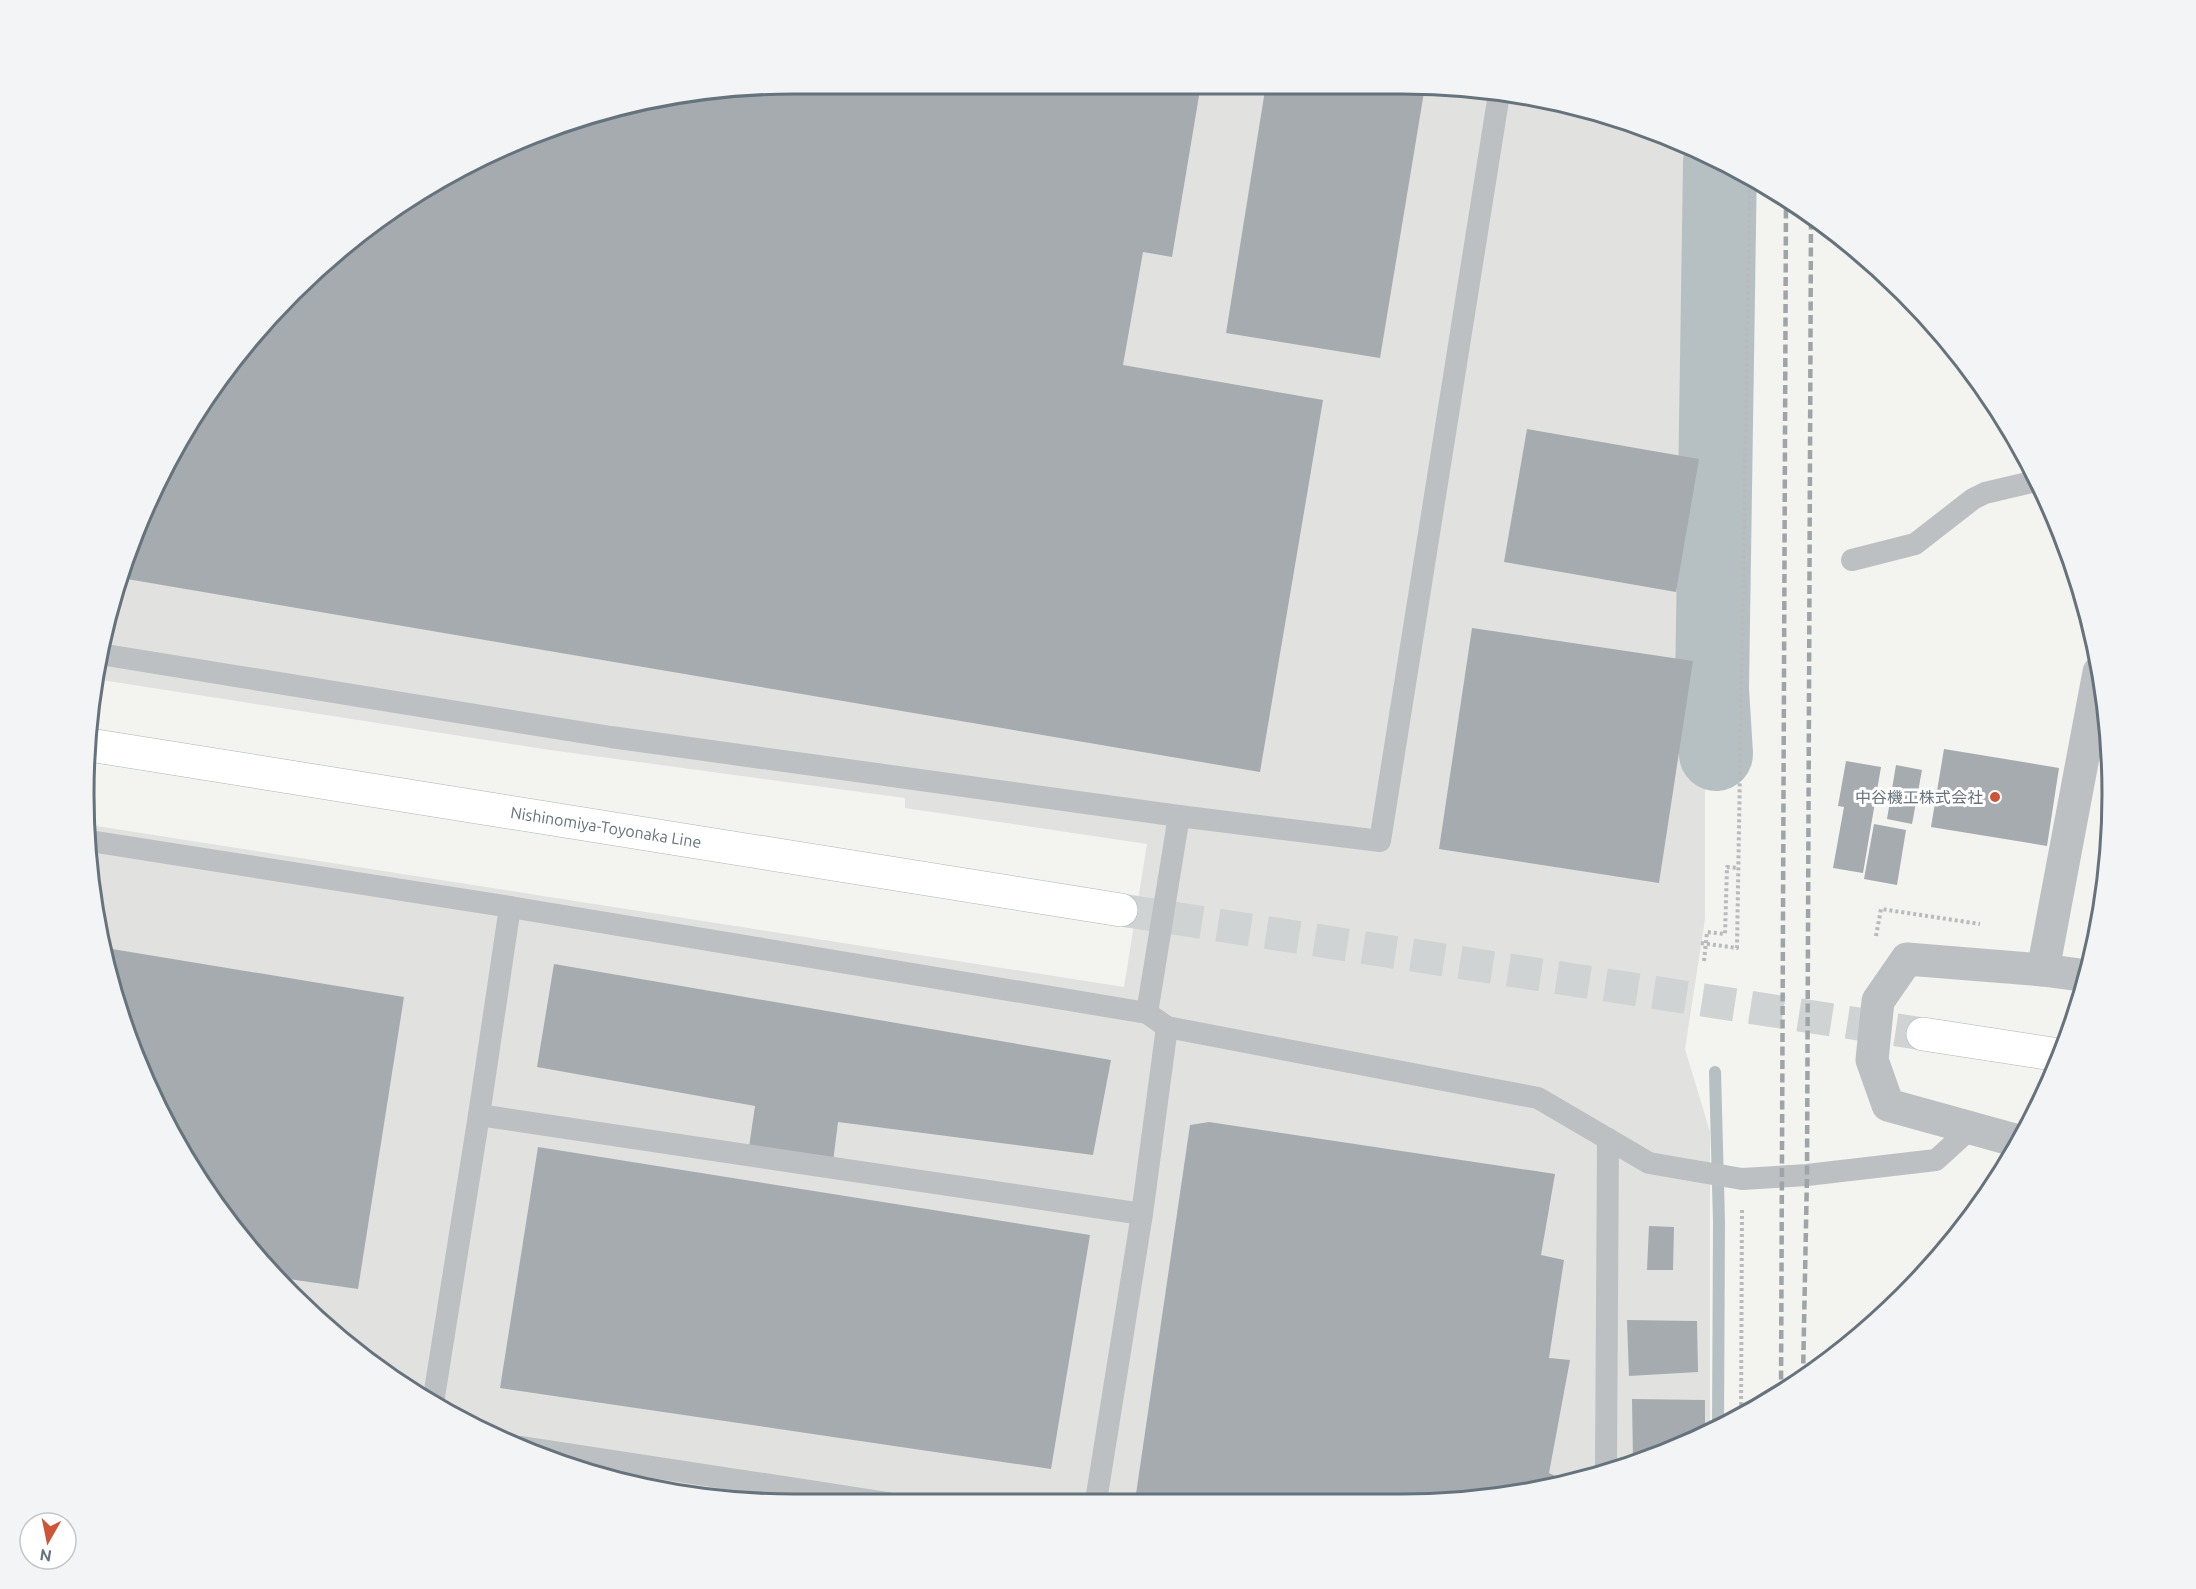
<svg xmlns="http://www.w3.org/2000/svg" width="2196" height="1589" font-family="Ubuntu,'Noto Sans JP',sans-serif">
<rect width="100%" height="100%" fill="#f3f3f0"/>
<path fill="#e1e2e0" d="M795,84h607l138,14 133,40 32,16v765l-20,130 25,83v301l-36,18 -179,48 -747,4 -137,-22 -131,-49 -118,-74 -102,-95 -122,-196 -48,-180v-62l1034,162 23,-143 -242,-36v-10l-355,-48 -455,-71 13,-69 49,-129 103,-155 140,-122 81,-47 129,-49z"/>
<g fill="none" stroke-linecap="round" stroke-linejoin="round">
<path stroke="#b6c0c3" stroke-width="12" d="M1715,1072l4,150 -1,207"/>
<path stroke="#b6c0c3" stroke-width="74" d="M1716,754l-4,-65 8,-528"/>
</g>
<g fill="#a5abaf">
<path d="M794,84h407l-29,173 -29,-5 -20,113 200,35 -63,372 -1139,-194 36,-97 103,-155 140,-122 81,-47 129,-49z"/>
<path d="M1266,84h136l23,2 -45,272 -154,-25z"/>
<path d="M1527,429l172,30 -23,133 -172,-30z"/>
<path d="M1472,628l221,33 -34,222 -220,-34z"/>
<path d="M1944,749l115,19 -12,78 -116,-19z"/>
<path d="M1846,761l35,6 -18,106 -30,-5 11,-61 -6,-1z"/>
<path d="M1896,765l26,5 -10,54 -25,-5z"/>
<path d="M1874,824l32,6 -9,55 -33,-6z"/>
<path d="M106,948l298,49 -46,292 -83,-12 -15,-14 -81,-113 -41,-83z"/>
<path d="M554,964l557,96 -18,95 -255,-33 -5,40 -84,-15 6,-41 -218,-39z"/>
<path d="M1209,1122l346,52 -14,81 23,5 -15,98 21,2 -21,113 15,7 -69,19 -360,2 55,-376z"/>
<path d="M538,1147l552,88 -39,234 -551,-81z"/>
<path d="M1649,1226l25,1 -1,43h-26z"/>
<path d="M1627,1320l70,1 1,51 -69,4z"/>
<path d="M1632,1399l73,1v35l-31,16 -41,11z"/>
</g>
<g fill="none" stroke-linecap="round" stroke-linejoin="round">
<path stroke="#d0d3d3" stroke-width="33" stroke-dasharray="33 16" stroke-linecap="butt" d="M1121,910l802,124"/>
<defs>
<g id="secondary">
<path d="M90,745l1031,165"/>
<path d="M1923,1034l136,21"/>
</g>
</defs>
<use href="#secondary" stroke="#afb4b7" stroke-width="34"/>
<g stroke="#b8babc" stroke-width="4" stroke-dasharray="3 3" stroke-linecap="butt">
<path d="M1876,936l5,-27 99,15"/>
<path d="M1701,943l36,5 13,-772"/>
<path d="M1704,961l3,-29 18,2 2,-67 11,1"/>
<path d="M1741,1417l1,-208"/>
</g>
<g stroke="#bdc0c3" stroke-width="22">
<path d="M1852,560l63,-16 58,-45 12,-6 51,-12"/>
<path d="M100,654l511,83 568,79 -32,197"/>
<path d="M1179,816l201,25 119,-747"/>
<path d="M90,841l420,66 637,106 20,14 371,71 111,65 93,16 65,-4 129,-15 35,-32"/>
<path d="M479,1115l663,99"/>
<path d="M433,1403l46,-288 31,-208"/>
<path d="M522,1447l366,56"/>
<path d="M1606,1469l2,-330"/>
<path d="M1096,1501l46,-287 25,-187"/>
</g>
<g stroke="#bdc0c3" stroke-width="33">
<path d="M2043,970l56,-298"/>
<path d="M2018,1141l-130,-36 -16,-45 6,-59 29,-42 136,11 45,6"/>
</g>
<use href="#secondary" stroke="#fff" stroke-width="33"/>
<g stroke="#9ea4a8" stroke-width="4.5" stroke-dasharray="9 4.5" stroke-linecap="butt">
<path d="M1803,1377l4,-202 4,-957"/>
<path d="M1781,1393l5,-1193"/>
</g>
</g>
<circle fill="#cd5436" stroke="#fff" stroke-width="2" cx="1995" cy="797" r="6"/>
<g text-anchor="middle" stroke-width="6" stroke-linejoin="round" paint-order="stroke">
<g font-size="16" fill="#66737d" stroke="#fff" text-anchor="end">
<text x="1983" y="803">中谷機工株式会社</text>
</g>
<g font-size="16" fill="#66737d" stroke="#fff">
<text transform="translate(606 827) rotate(9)" y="6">Nishinomiya-Toyonaka Line</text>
</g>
</g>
<path d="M0 0H2196V1589H0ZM794 94H1402A700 700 0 0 1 2102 794V794A700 700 0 0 1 1402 1494H794A700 700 0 0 1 94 794V794A700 700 0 0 1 794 94Z" fill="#f3f4f5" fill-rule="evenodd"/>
<path fill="none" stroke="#66737d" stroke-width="3" d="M794 94H1402A700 700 0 0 1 2102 794V794A700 700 0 0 1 1402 1494H794A700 700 0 0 1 94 794V794A700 700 0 0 1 794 94Z"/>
<g transform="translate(48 1541) rotate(189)"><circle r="28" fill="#ffffff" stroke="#c2c7cb" stroke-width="1.5"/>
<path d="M0-4.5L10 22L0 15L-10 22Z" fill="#cd5436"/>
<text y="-9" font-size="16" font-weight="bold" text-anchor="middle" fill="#66737d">N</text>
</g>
</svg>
